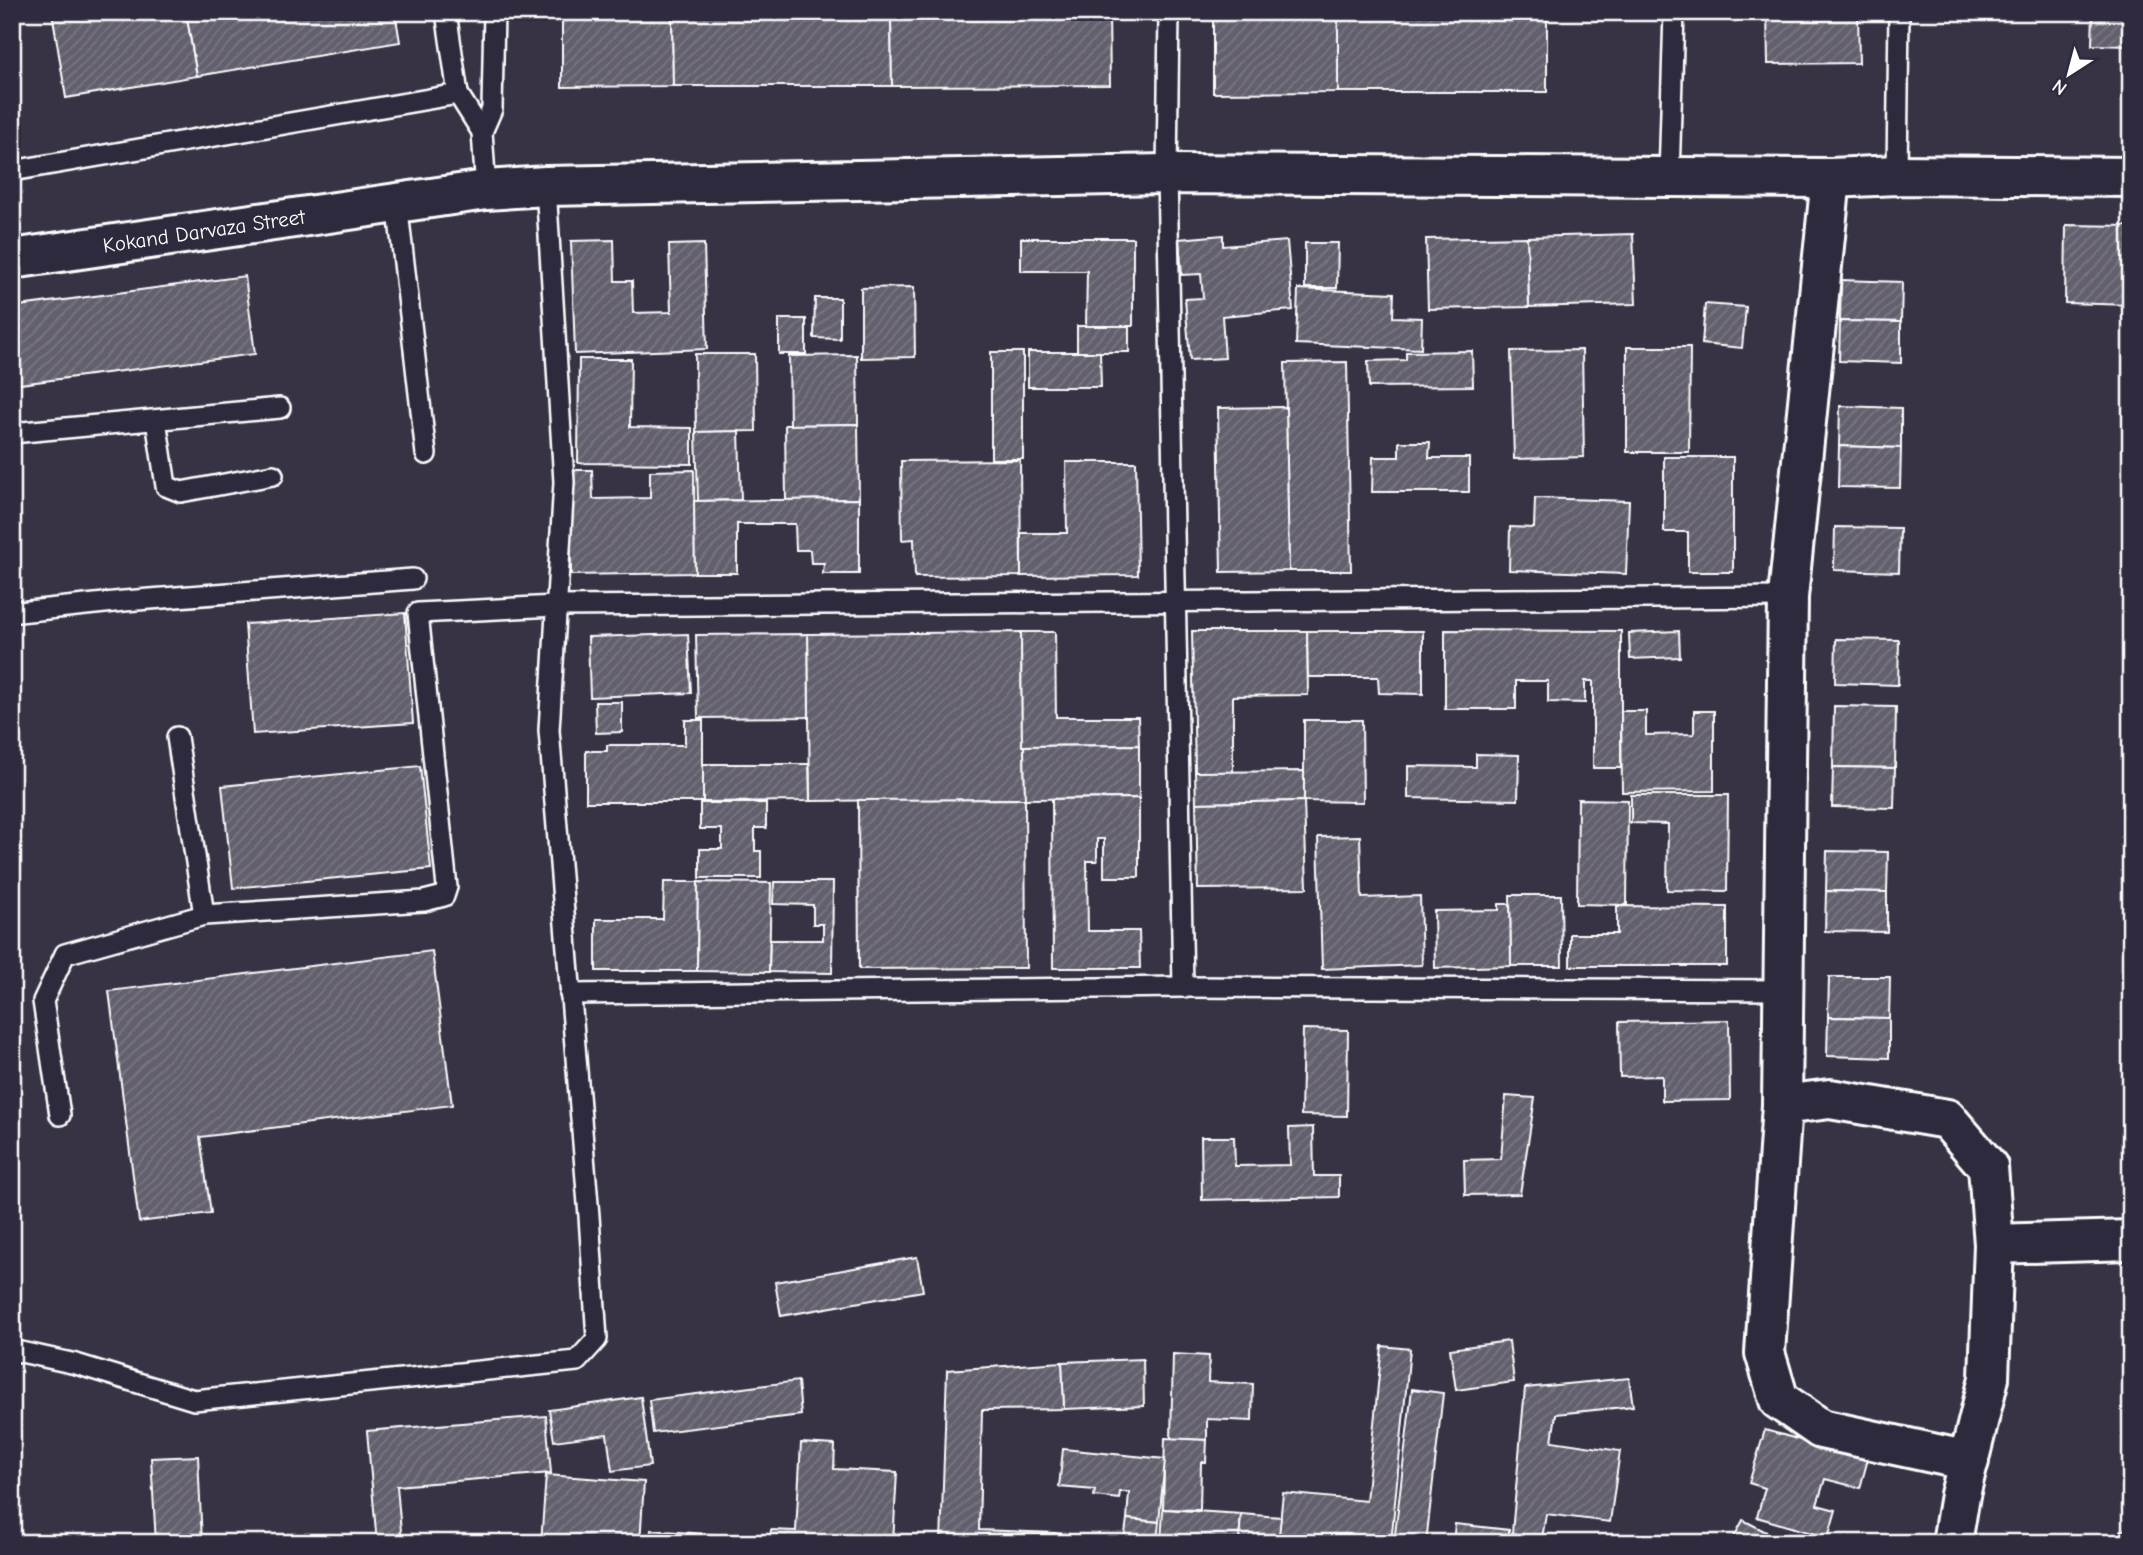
<svg xmlns="http://www.w3.org/2000/svg" width="2143" height="1555" font-family="'Comic Neue',sans-serif">
<defs>
<pattern id="building-hatch" width="6" height="6" patternUnits="userSpaceOnUse" patternTransform="scale(1.75)"><rect width="6" height="6" fill="#635f6d"/><path d="M-1 1l2-2M0 6l6-6M5 7l2-2" fill="none" stroke="#7a7783"/></pattern>
</defs>
<rect width="100%" height="100%" fill="#373345"/>
<filter id="ink" filterUnits="userSpaceOnUse"><feTurbulence type="fractalNoise" baseFrequency=".0143" numOctaves="2"/><feDisplacementMap in="SourceGraphic" scale="14" xChannelSelector="R" yChannelSelector="G"/><feConvolveMatrix kernelMatrix="1 2 1 2 8 2 1 2 1" color-interpolation-filters="sRGB"/></filter>
<g filter="url(#ink)">
<g fill="url(#building-hatch)" stroke="#fff" stroke-width="2">
<path d="M52,12h134l11,64 -131,22z"/>
<path d="M186,12h209l5,30 -203,34z"/>
<path d="M562,12h110l1,74 -111,1z"/>
<path d="M672,12h219l1,74h-219z"/>
<path d="M891,12h218l1,73 -218,1z"/>
<path d="M1213,12l125,2v78l-125,1z"/>
<path d="M1767,12h91l1,51 -91,1z"/>
<path d="M1980,12h74v6l-74,-3z"/>
<path d="M2093,12h38v34l-39,-1z"/>
<rect x="1338" y="14" width="209" height="78"/>
<path d="M2066,225l65,1v79l-66,-2z"/>
<path d="M1633,234l3,70 -107,3 -2,-70z"/>
<path d="M1223,235v11l64,-5 6,69 -71,6 3,42 -35,2 -5,-61 18,-1 -2,-24 -19,1 -3,-36z"/>
<path d="M1527,237l2,70 -101,2 -2,-70z"/>
<path d="M1021,238h112v88h-47l1,-55h-66z"/>
<path d="M614,240l1,41h17l1,32 38,-1 -2,-67 35,-1 3,105 -132,5 -4,-113z"/>
<path d="M1305,243h33l-1,45h-32z"/>
<path d="M245,276l10,78 -243,31v-78z"/>
<path d="M1841,280l61,2 -1,40 -61,-1z"/>
<path d="M914,287l1,70 -54,1v-70z"/>
<path d="M1298,289l96,4 -1,24 29,1 -1,31 -125,-5z"/>
<path d="M815,298h25v41l-26,-1z"/>
<path d="M1705,304l41,3 -4,41 -40,-4z"/>
<rect x="779" y="319" width="27" height="35"/>
<path d="M1840,321l61,1v41l-62,-2z"/>
<rect x="1077" y="326" width="52" height="26"/>
<path d="M1627,347h63l-1,105h-62z"/>
<path d="M1582,350l2,107 -70,2 -3,-108z"/>
<path d="M1472,351l1,35 -104,1 -1,-26 38,-1v-8z"/>
<rect x="991" y="352" width="32" height="107"/>
<path d="M1028,352h72l1,35h-73z"/>
<path d="M695,354h60l1,77 -60,1z"/>
<path d="M857,355l1,69 -68,1 -1,-69z"/>
<path d="M579,359h52l-1,68 62,1v36l-114,-1z"/>
<path d="M1347,362l4,209h-62l-4,-208z"/>
<path d="M1840,406l61,2v40l-62,-2z"/>
<path d="M1286,407l3,164 -68,1 -3,-164z"/>
<path d="M858,424l1,75 -73,1 -1,-75z"/>
<path d="M739,431l2,69 -43,1 -2,-69z"/>
<path d="M1399,442h31l-1,16h40v34h-97l1,-35h26z"/>
<path d="M1839,446l62,2 -1,40 -62,-1z"/>
<path d="M1664,457h69v115h-45v-40h-24z"/>
<path d="M1020,460l1,116 -106,1 -1,-38 -12,1 -1,-79z"/>
<path d="M1066,462h70l2,113 -117,1v-43h46z"/>
<path d="M570,470h22l1,29 57,-1v-27l44,-1 1,103 -124,2z"/>
<path d="M1535,498l94,3 -3,73 -117,-4 1,-43 24,1z"/>
<path d="M859,499v75h-36l1,-11h-13l-1,-13h-14l-1,-26h-58v49h-42l-1,-72z"/>
<path d="M1835,527l65,1 -1,44 -65,-2z"/>
<path d="M405,613l8,110 -160,11 -8,-110z"/>
<path d="M1445,630l176,1v137h-28v-87h-8v22l-37,-1v-21h-32v28h-71z"/>
<path d="M1192,631h115l1,64 -75,1v76h-38z"/>
<path d="M1307,631h116v63l-44,-1 -1,-16h-70z"/>
<path d="M1679,631l1,26 -50,2 -1,-26z"/>
<path d="M1021,632l1,114h2l1,53 -215,2 -2,-167z"/>
<path d="M1021,632h34l1,85h82l1,28 -117,1z"/>
<path d="M688,634l3,59 -101,4 -2,-60z"/>
<path d="M808,634l1,83 -111,1 -2,-83z"/>
<path d="M1836,639l63,1 -1,45 -63,-2z"/>
<path d="M595,702h27v30l-26,1z"/>
<path d="M1834,706l62,1 -1,61 -62,-1z"/>
<path d="M1621,711h25v24l48,-1v-23h20v80l-92,1z"/>
<path d="M685,720h18v82h-117v-51h21v-6h78z"/>
<path d="M1304,720h58l1,82 -59,-1z"/>
<path d="M1139,745v53l-114,1 -1,-53z"/>
<path d="M1476,754l43,1 -1,45 -110,-2v-32l68,1z"/>
<path d="M703,764h106l1,37 -107,1z"/>
<path d="M420,766l11,103 -198,19 -11,-102z"/>
<path d="M1833,767l62,1 -1,40 -62,-1z"/>
<path d="M1304,771v30l-108,2 -1,-31z"/>
<path d="M1631,795h97l-1,96 -60,-1 1,-66 -37,-1z"/>
<path d="M1139,798v79h-35v-38h-7v22h-10l1,70h51l1,37h-87l-1,-169z"/>
<path d="M1025,799l1,169 -167,1 -1,-169z"/>
<path d="M1578,799l50,1 -1,105 -50,-1z"/>
<path d="M1304,801l3,87 -109,1 -2,-86z"/>
<path d="M700,803h66v25h-11v23h6v27h-61v-29h22v-20h-22z"/>
<path d="M1360,836l2,62 58,-2 2,69 -100,4 -4,-132z"/>
<path d="M1827,851l61,1 -1,40 -61,-1z"/>
<path d="M664,882h34l-1,89h-101v-52h67z"/>
<path d="M698,882l73,1 -2,89 -72,-1z"/>
<path d="M774,882h59l-1,91 -63,-1 1,-32h53v-16h-10v-19l-40,-1z"/>
<path d="M1826,891l61,1v40l-62,-1z"/>
<path d="M1510,895h51l1,71h-51z"/>
<path d="M1499,904h11l1,62 -76,2 -1,-57 65,-1z"/>
<path d="M1617,906l110,1v59h-157v-32h47z"/>
<path d="M432,951l20,154 -252,32 11,76 -72,9 -30,-231z"/>
<path d="M1829,977h61l-1,41 -61,-1z"/>
<path d="M1828,1017l61,1v40l-62,-2z"/>
<path d="M1729,1020l1,80 -68,1v-25l-42,1 -1,-55z"/>
<path d="M1303,1029l45,1 -1,86 -46,-1z"/>
<path d="M1506,1096l29,2 -15,96 -55,1 -1,-35 37,-1z"/>
<path d="M1313,1127l1,49h25v21l-137,3 -1,-63h33l1,29 55,-1 -1,-37z"/>
<path d="M917,1257l6,34 -142,25 -6,-34z"/>
<path d="M1509,1341l5,41 -58,8 -6,-41z"/>
<path d="M1382,1346l28,3 -19,194h-113l5,-50 83,8z"/>
<path d="M1173,1354l36,2 -1,26 45,2 -1,37 -45,-2v21l-36,-1z"/>
<path d="M1143,1359l1,47 -80,3 -2,-47z"/>
<path d="M1062,1362l2,47 -82,1 -3,120 76,3 -1,10h-113l6,-173z"/>
<path d="M1629,1378l4,28 -77,8 -4,27 68,10 -10,71 -64,-8 -4,25 -30,-6 13,-145z"/>
<path d="M798,1381l3,34 -148,18 -4,-33z"/>
<path d="M1412,1389l31,4 -17,150h-32z"/>
<path d="M641,1397l9,69 -38,5 -5,-37 -53,7 -5,-31z"/>
<path d="M546,1416l5,57 -154,13 5,57h-25l-10,-112z"/>
<path d="M1765,1430l103,29 -8,29 -35,-9 -8,26 19,5 -8,28 -71,-21 8,-29 -16,-5z"/>
<path d="M1165,1438l42,2 -1,22h-5l-1,48 -37,-1z"/>
<path d="M801,1443l34,2 -1,24 63,3 -4,71h-123l1,-13 25,1z"/>
<path d="M1063,1449l102,10 -6,63 -32,-3 2,-27h-9l-1,7 -25,-3 1,-6 -36,-3z"/>
<path d="M198,1456l4,87h-46l-5,-85z"/>
<path d="M546,1475l98,7 -4,61h-99z"/>
<path d="M1163,1509l78,5 -2,29h-78z"/>
<path d="M1241,1514l40,3 -3,26h-39z"/>
<path d="M1127,1519l32,3 -2,21h-103l1,-10 69,8z"/>
<path d="M1743,1520l45,23h-57z"/>
<path d="M1455,1524l54,6 -2,13h-54z"/>
<path d="M2131,1529v14h-9l-1,-13z"/>
<path d="M651,1530l94,7v6h-95z"/>
</g>
<g fill="none" stroke-linecap="round" stroke-linejoin="round">
<defs>
<g id="service">
<path d="M446,12l12,82 24,38"/>
<path d="M1169,12l-2,162 16,813"/>
<path d="M12,171l446,-77"/>
<path d="M1897,175l2,-163"/>
<path d="M1669,177l5,-165"/>
<path d="M486,190l-4,-58 10,-23 2,-97"/>
<path d="M397,202l29,252"/>
<path d="M156,420l10,66 15,6 92,-17"/>
<path d="M12,433l268,-25"/>
<path d="M12,608l7,4 105,-11 289,-22"/>
<path d="M177,737l27,178"/>
<path d="M570,994l613,-7 599,3"/>
<path d="M60,1115l-17,-114 22,-47 139,-39 220,-14 20,-5 3,-9 -29,-274 138,-7 1232,-9"/>
<path d="M12,1350l64,14 118,36 383,-39 20,-22 -8,-123 -40,-486 15,-248 -18,-296"/>
</g>
<g id="minor">
<path d="M1831,178l-43,419 -6,508 -17,248 14,47 42,29 148,32"/>
<path d="M1782,1105l48,-6 117,20 41,48 6,77 -5,134 -29,117 -8,48"/>
<path d="M1994,1244l137,-4"/>
</g>
<g id="tertiary">
<path id="s1" d="M12,259l474,-69 60,-4 621,-12 664,4 66,-3 234,2"/>
</g>
</defs>
<use href="#service" stroke="#fff" stroke-width="24"/>
<use href="#minor" stroke="#fff" stroke-width="44"/>
<use href="#tertiary" stroke="#fff" stroke-width="44"/>
<use href="#service" stroke="#2f2a3d" stroke-width="19"/>
<use href="#minor" stroke="#2f2a3d" stroke-width="38"/>
<use href="#tertiary" stroke="#2f2a3d" stroke-width="38"/>
</g>
</g>
<g text-anchor="middle" stroke-width="6" stroke-linejoin="round" paint-order="stroke">
<g font-size="21" fill="#fff" stroke="#2f2a3d">
<text dy="7" stroke="none"><textPath href="#s1" startOffset="194">Kokand Darvaza Street</textPath></text>
</g>
</g>
<rect width="2143" height="1555" fill="none" stroke="#2f2a3d" stroke-width="42"/>
<rect x="21" y="21" width="2101" height="1513" fill="none" stroke="#fff" stroke-width="2.5" filter="url(#ink)"/>
<g transform="translate(2069 74) rotate(216)" stroke="#2f2a3d" stroke-width="5" paint-order="stroke">
<path d="M0-5L12 26L0 18L-12 26Z" fill="#ffffff"/>
<text y="-10" font-size="19" font-weight="bold" text-anchor="middle" fill="#ffffff">N</text>
</g>
</svg>
